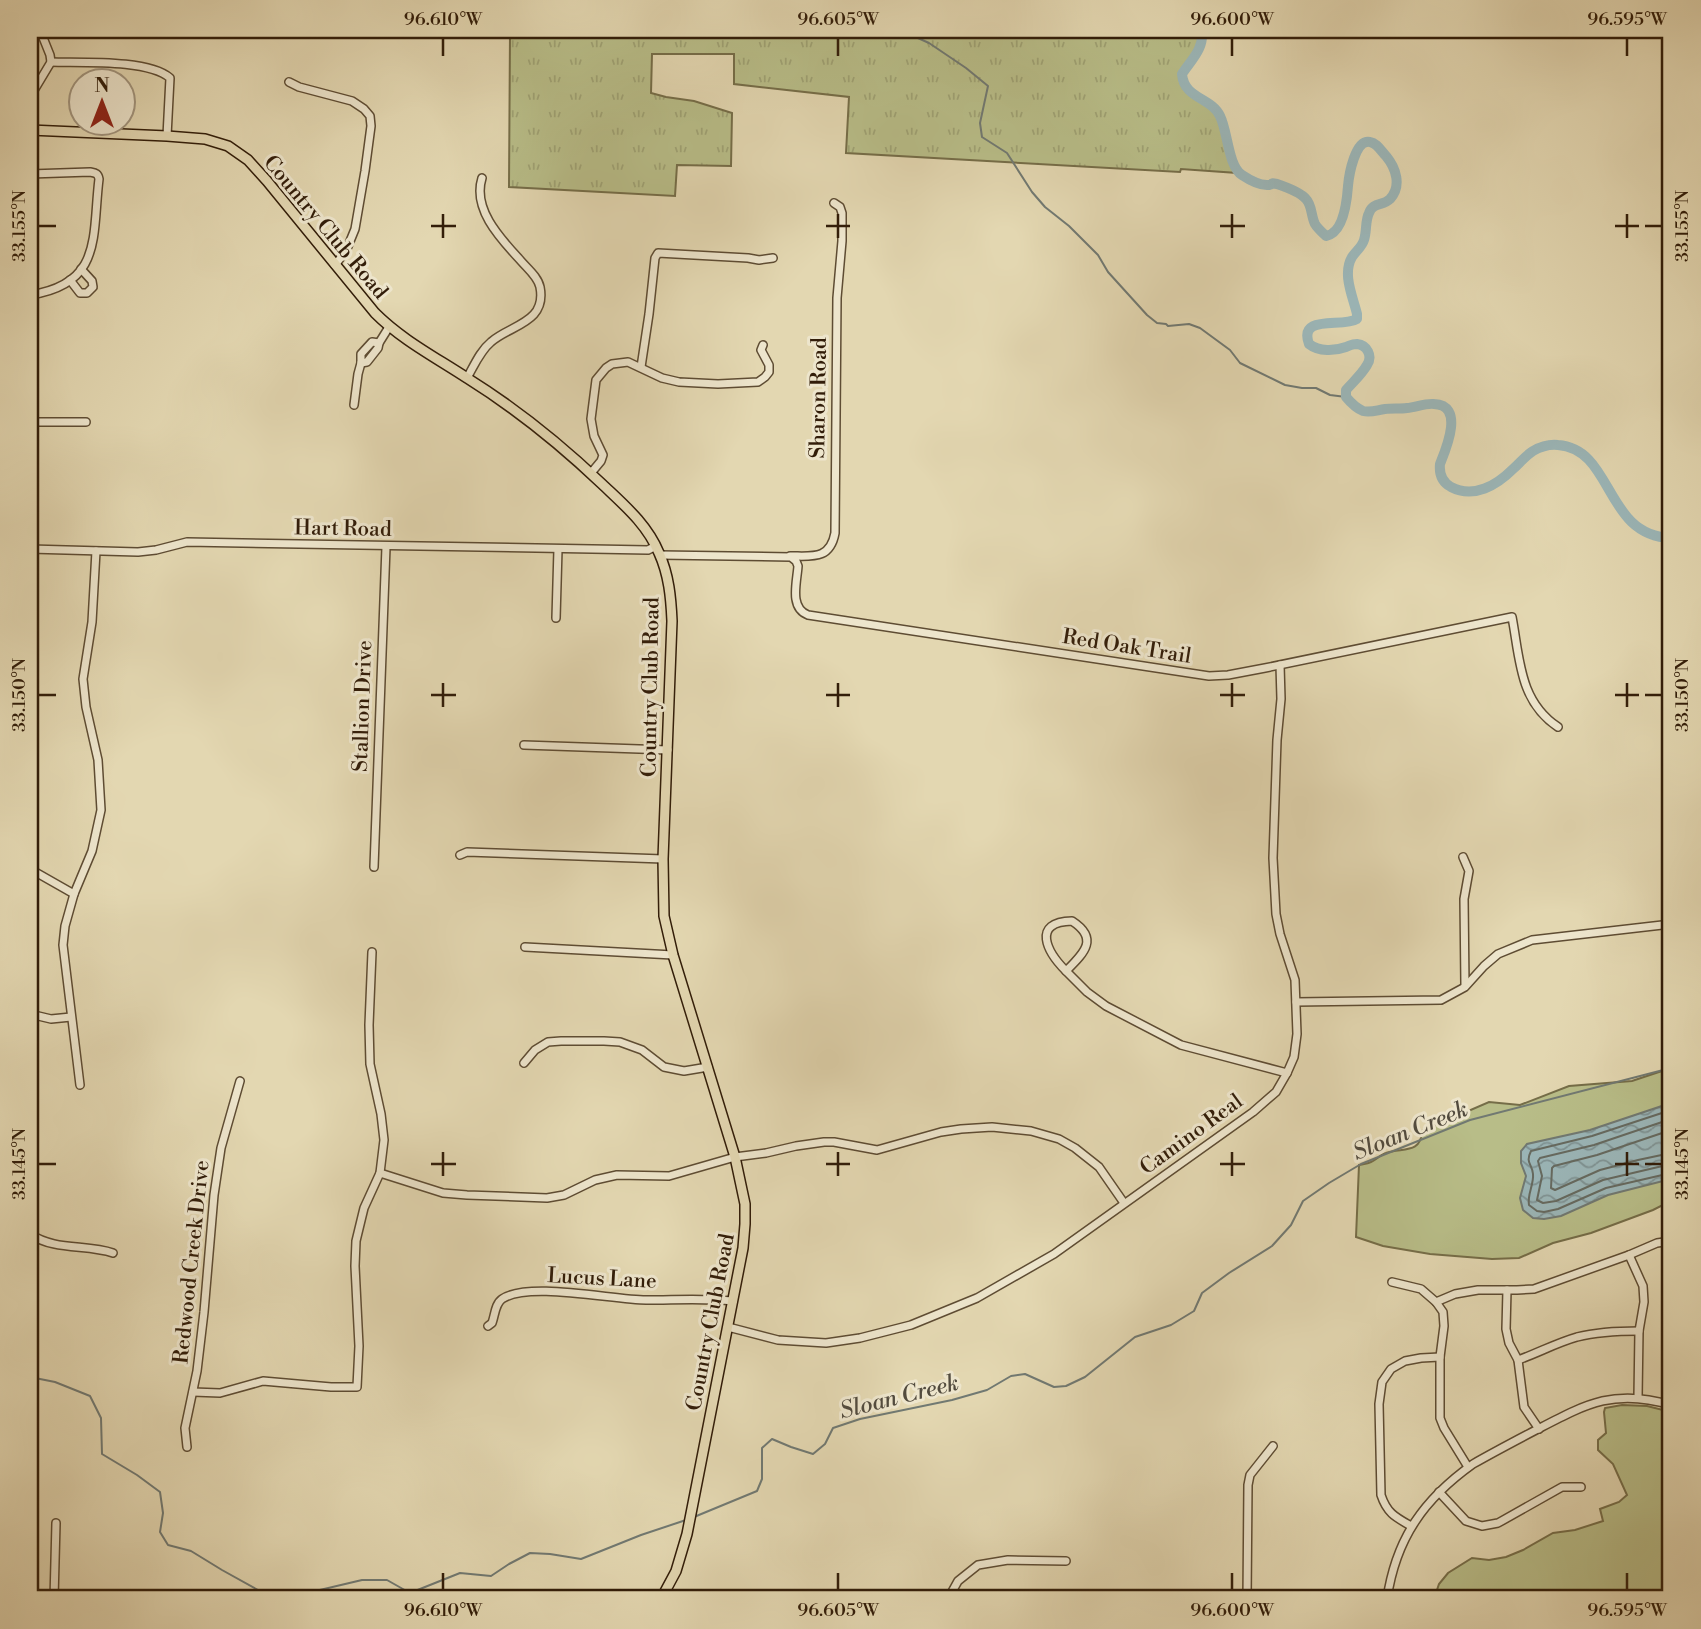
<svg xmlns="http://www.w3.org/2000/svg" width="1701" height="1629" font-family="'Libre Bodoni',serif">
<defs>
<pattern id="park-tufts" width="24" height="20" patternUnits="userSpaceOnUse" patternTransform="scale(1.75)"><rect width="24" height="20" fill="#b8bd88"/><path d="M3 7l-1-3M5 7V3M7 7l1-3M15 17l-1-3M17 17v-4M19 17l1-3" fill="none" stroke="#9fa274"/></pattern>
<pattern id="water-waves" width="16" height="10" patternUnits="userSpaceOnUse" patternTransform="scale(1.75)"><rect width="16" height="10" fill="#9bb6b8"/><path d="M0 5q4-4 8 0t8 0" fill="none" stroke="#7f9394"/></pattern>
</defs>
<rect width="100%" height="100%" fill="#e3d7b1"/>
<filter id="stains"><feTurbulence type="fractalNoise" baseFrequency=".00286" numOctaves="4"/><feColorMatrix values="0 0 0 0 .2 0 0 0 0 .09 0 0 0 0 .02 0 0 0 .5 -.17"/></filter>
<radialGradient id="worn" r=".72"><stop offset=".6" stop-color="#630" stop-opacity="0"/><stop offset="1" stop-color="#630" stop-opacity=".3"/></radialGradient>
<g fill="#b8bd88" stroke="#756d48" stroke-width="2">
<path d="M1671,1068v132l-2,2 -16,8 -62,23 -38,10 -34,15 -27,1 -62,-5 -47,-8 -27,-9 3,-72c4,-1 8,-1 12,-3 5,-2 9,-7 15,-9 15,-6 35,2 36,-22l67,-29 31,3 49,-19 63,-5z"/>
<path d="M1622,1405l25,1 24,6v187h-237l5,-15 9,-11 24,-15 17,2 17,-3 17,-7 30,-17 22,-3 28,-9 -3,-12 19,-7 8,-7 -14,-31 -15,-14v-10l8,-7 -2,-21 1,-4z"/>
</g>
<path fill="url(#park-tufts)" stroke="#756d48" stroke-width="2" d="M467,30h734c3,18 -10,29 -20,43 3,28 29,24 39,43 7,16 7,46 18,57l-57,-4 -1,3 -334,-19 3,-56 -115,-13v-30h-82l-1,39 15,4 28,4 38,12 -1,53 -54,-1 -2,31 -166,-9 1,-155z"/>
<path fill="url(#water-waves)" stroke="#717972" stroke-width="2" d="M1671,1103v76l-63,16 -47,21 -17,3 -11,-1 -10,-8 -3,-12 6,-22 -5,-13v-12l6,-7 63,-14z"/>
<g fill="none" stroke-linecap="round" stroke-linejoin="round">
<g stroke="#666a60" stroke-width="2">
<path d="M1671,1110l-79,26 -61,15c-6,12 1,12 2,23 1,11 -6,20 -4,31l8,6 7,1 14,-3 48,-21 65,-15"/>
<path d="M1671,1119l-77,26 -54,13 -2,3 4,15 -5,24 6,3 13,-2 47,-21 68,-16"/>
<path d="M1671,1130l-74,25 -43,11 -2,2 -1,20 4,2 45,-20 38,-10 33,-7"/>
</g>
<g stroke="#717972" stroke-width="2">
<path d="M900,30l29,13 37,25 22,18 -8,37 2,14 25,16 25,39 13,15 24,19 29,29 10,17 39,43 10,8 9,1 2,2 21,-2 11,4 30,22 10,13 45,22 17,3h14l14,7 16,2"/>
<path d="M30,1377l25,5 35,14 11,22 1,36 35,21 23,17 3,21 -3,19 8,13 23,6 31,19 36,20 28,8 76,-18h25l23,13 50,-20 31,3 18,-12 21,-11 20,1 31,5 60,-24 45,-15"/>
<path d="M694,1517l63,-26 5,-12v-31l10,-9 19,8 22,7 12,-10 8,-16 27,-9 92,-19 35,-10 24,-14 14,-2 29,13 12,-1 19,-9 50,-40 36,-12 23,-14 8,-18 27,-20 43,-27 19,-21 12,-24 26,-18 32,-19 109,-44 201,-52"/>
</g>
<path stroke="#9bb6b8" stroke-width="10" d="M1202,30c2,19 -10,29 -20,44 2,25 29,23 38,42 8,16 8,50 22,59 6,4 17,10 25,10 9,0 1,-3 10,-1 9,3 23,8 29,15 6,6 5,17 9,25 3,5 7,8 11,12 18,-3 21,-36 22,-50 1,-11 7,-47 22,-44 7,1 11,9 16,14 10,12 16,30 4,43 -7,7 -17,3 -21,14 -4,8 -2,18 -5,27 -2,7 -8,11 -12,17 -10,17 1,40 5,57v5c-15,9 -59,-5 -48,25 10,8 26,7 37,3 6,-2 5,-3 11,-3 10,1 16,12 10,21 -5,9 -14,17 -21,25v7c5,6 10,11 17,14 8,2 14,-1 22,-2 7,-1 15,0 22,-1 9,-1 19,-5 27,-4 31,1 12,45 6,60 -1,10 2,18 11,23 23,12 46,-2 62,-18 7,-6 12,-13 20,-18 7,-4 16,-7 25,-6 56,4 46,91 113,93"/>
<defs>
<g id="minor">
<path d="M51,62c29,1 97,-3 119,16l-3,58"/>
<path d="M289,82l10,5 53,14 12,8 6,7 1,10 -6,45 -10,58 -9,22 -11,14"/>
<path d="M30,97l21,-35 -1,-7 -10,-25"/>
<path d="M30,174l60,-2c5,1 8,1 9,7 -7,57 4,105 -69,116"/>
<path d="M70,280l10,13h7l6,-6 -1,-6 -11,-12"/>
<path d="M361,363l6,-1 11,-14 1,-5 10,-16"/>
<path d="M641,367l8,-53 6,-56 3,-5 90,5 11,2 14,-2"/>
<path d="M467,378c7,-12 13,-27 24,-36 19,-17 56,-19 49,-55 -2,-10 -12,-18 -19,-26 -19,-21 -49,-51 -39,-83"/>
<path d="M354,405l4,-31 3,-11v-9l11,-12 7,1"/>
<path d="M30,422h56"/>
<path d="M591,473l10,-12 2,-6 -9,-19 -3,-17 5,-39 10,-12 6,-4 16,-2 34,16 17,4 39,2 40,-2 7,-5 4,-5v-7l-8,-15 2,-5"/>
<path d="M30,549l108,3 18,-2 31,-8 461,8 8,-4"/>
<path d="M660,555l131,2 5,4 2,5c-1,16 -9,42 10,49l401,61 19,-1 37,-7 247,-51c8,42 7,84 46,110"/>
<path d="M790,556c22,0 40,4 45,-23l2,-235 5,-57v-28l-2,-6 -6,-4"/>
<path d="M556,618l2,-69"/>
<path d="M524,745l144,5"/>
<path d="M460,855l7,-3 196,7"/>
<path d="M1463,857l6,14 -5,28 1,87"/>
<path d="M374,867l12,-320"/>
<path d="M30,869l44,25"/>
<path d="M1072,921c28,18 11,33 -6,50 -19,-19 -35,-49 6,-50z"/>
<path d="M525,947l148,8"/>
<path d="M1066,971l21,21 19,14 75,39 106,28"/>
<path d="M1296,1002l145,-2 24,-13 19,-21 14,-12 34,-14 139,-16"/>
<path d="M30,1014l21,5 20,-2"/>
<path d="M524,1063l11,-13 13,-8 13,-1h43l16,1 22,8 22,17 20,4 24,-4"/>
<path d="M80,1085l-17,-140 2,-19 9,-32 18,-43 9,-41 -3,-50 -12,-53 -3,-28 9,-57 4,-71"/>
<path d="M380,1173l63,20 24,2 80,3 17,-3 31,-15 22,-5 52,1 66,-19 31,-4 30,-7 28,-4h10l43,8 64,-18 20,-3 31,-2 39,4 28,8 16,9 24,19 25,36"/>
<path d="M30,1234c25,17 56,10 83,19"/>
<path d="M1629,1255l14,31 1,16 -5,29 -1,66"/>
<path d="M1392,1282l29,7 15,13 7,10 1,14 -4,31v61l4,10 24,39"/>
<path d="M1507,1290l-1,39 3,14 9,17 6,47 15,22"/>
<path d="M1436,1302l19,-8 23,-4h39l17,-1 95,-34 28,-12 14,-2"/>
<path d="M488,1326l4,-3c3,-8 3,-19 10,-24 26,-18 111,1 144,1 29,0 58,-2 87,1"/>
<path d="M728,1327l50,13 48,3 34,-5 51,-13 66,-27 77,-44 199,-142 23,-20 11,-19 7,-16 3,-23 -2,-54 -15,-46 -4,-20 -3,-56 4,-118 4,-41 -1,-34"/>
<path d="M1518,1360c20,-7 38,-17 59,-23 20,-5 41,-6 62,-6"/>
<path d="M193,1392l27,1 43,-12 68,6h26l2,-41 -4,-80 1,-25 8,-33 16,-35 4,-33 -3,-26 -11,-50 -1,-39 3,-73"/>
<path d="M187,1447l-2,-19 12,-57 7,-59 10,-117 7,-47 19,-67"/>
<path d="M1439,1492l27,29 16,5 16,-3 64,-36h19"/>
<path d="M1411,1526c-16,-9 -24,-13 -30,-31l-2,-91 3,-22 9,-13 14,-8 16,-3 19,-1"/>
<path d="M54,1599l2,-76"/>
<path d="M948,1599l10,-18 20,-16 30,-5 58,1"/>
<path d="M1247,1599l1,-114 2,-10 23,-29"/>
<path d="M1387,1599c9,-61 37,-100 86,-135 21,-12 42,-23 63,-34 50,-26 78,-42 135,-25"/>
</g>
<path id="major" d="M30,130l137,6 38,3 23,7 20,14 19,21 108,132c27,27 60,44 92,65 48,30 93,66 135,106 22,21 45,40 57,69 10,22 12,45 13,68l-9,238 1,57 9,39 62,202 10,47v20l-2,24 -56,286 -11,37 -15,28"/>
</defs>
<use href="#minor" stroke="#5e4c33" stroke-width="10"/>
<use href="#major" stroke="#321d09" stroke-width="12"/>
<use href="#minor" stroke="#ede5cc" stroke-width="7"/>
<use href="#major" stroke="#e3d7b1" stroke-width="9"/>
</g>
<path fill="none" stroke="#321d09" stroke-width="2.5" d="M443,38v18M838,38v18M1232,38v18M1627,38v18M443,214v24M838,214v24M1232,214v24M1627,214v24M38,226h18M431,226h25M826,226h24M1220,226h25M1615,226h24M1645,226h17M443,683v24M838,683v24M1232,683v24M1627,683v24M38,695h18M431,695h25M826,695h24M1220,695h25M1615,695h24M1645,695h17M443,1152v24M838,1152v24M1232,1152v24M1627,1152v24M38,1164h18M431,1164h25M826,1164h24M1220,1164h25M1615,1164h24M1645,1164h17M443,1573v17M838,1573v17M1232,1573v17M1627,1573v17"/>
<g text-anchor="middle" stroke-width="6" stroke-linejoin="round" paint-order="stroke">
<g font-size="21" fill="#321d09" stroke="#ede5cc">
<text transform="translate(326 227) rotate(50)" y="7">Country Club Road</text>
<text transform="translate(818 398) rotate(-89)" y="7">Sharon Road</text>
<text transform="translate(343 528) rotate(1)" y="7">Hart Road</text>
<text transform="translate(1127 646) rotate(9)" y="7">Red Oak Trail</text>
<text transform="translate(650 687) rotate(-89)" y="7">Country Club Road</text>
<text transform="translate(362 706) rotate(-88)" y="7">Stallion Drive</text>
<text transform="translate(1191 1134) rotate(-36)" y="7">Camino Real</text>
<text transform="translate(191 1262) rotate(-84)" y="7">Redwood Creek Drive</text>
<text transform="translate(602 1278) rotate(3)" y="7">Lucus Lane</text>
<text transform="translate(710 1322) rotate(-79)" y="7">Country Club Road</text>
</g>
<g font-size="23" font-style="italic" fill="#524b3e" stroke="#ede5cc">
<text transform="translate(1410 1130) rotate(-22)" y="8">Sloan Creek</text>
<text transform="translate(899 1396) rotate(-14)" y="8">Sloan Creek</text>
</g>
</g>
<rect width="1701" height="1629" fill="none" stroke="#e3d7b1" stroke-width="77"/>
<g transform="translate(102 102)"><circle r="33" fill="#ede5cc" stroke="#a2957e" stroke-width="2"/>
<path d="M0-5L12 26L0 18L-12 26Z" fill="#8f2418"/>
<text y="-10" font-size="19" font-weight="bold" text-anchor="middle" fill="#321d09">N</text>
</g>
<rect x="38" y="38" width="1624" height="1552" fill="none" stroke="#321d09" stroke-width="2.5"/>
<g font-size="18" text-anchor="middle" fill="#321d09">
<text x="443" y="25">96.610°W</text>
<text x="838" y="25">96.605°W</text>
<text x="1232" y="25">96.600°W</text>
<text x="1627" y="25">96.595°W</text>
<text transform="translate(19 226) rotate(-90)" y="6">33.155°N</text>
<text transform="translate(1682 226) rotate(-90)" y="6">33.155°N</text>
<text transform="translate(19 695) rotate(-90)" y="6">33.150°N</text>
<text transform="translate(1682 695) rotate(-90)" y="6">33.150°N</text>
<text transform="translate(19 1164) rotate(-90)" y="6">33.145°N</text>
<text transform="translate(1682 1164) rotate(-90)" y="6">33.145°N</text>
<text x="443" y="1616">96.610°W</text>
<text x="838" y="1616">96.605°W</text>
<text x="1232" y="1616">96.600°W</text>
<text x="1627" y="1616">96.595°W</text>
</g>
<rect width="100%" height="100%" filter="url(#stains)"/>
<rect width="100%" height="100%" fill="url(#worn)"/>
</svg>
